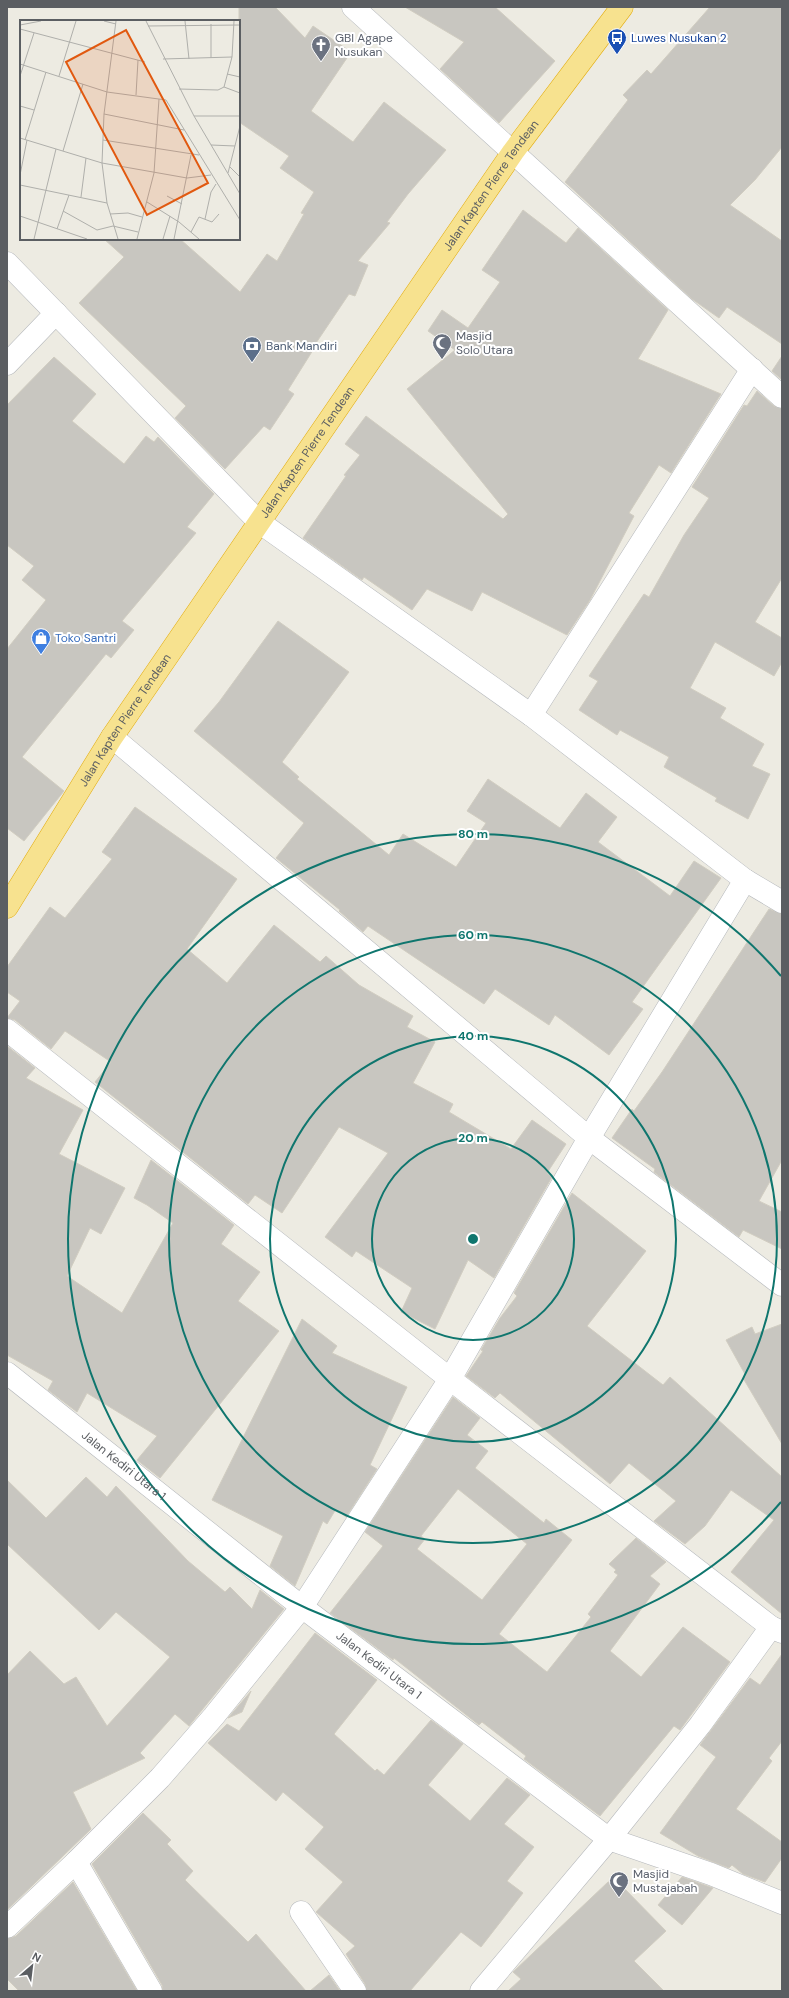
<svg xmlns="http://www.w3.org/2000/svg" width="789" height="1998" font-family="'DM Sans',sans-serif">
<rect width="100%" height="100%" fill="#edebe2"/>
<g fill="#c8c6c0" stroke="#d1cdc1" fill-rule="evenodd">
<path d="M239,7h36l30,31 8,-12 38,26 -40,59 42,31 31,-40 62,48 -38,44 -21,28 3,1 -32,38 10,4 -13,31 -6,-2 -37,55 1,1 -25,40 6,4 -24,36 -6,-4 -39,43 -50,-51 11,-12 -107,-103 45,-46 -20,-18h76l60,53 27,-38 10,7 27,-47 -3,-1 13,-21 -34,-24 9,-12 -50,-34z"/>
<path d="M405,7h90l60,54 -56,62 -59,-54 24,-27z"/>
<path d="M710,7h72v140l-27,33 -25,25 52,36v103l-55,-37 -8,11 -27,-19 -127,-117 63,-82 -5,-5 24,-25 4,4z"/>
<path d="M523,210l43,33 12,-15 90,82 -30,49 83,35 -50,79 -12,-8 -30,48 5,3 -44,84 -23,35 -85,-43 -10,19 -45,-22 -15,21 -48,-33 -2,3 -59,-42 43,-62 -2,-1 16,-20 -15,-11 21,-28 137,103 5,-5 -101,-125 48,-39 -27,-19 14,-21 26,18 32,-46 -18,-12z"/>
<path d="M782,356v24l-10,-9z"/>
<path d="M54,357l42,37 -24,27 52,43 22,-28 8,6 4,-5 56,57 -27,33 9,6 -74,88 12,9 -23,28 -5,-4 -84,103 42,34 -40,50 -17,-13v-179l39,-49 -24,-20 12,-14 -27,-21v-140z"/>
<path d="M757,391l17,15 8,3v169l-27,44 27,16v24l-8,14 -59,-34 -25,46 36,20 -6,10 44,26 -12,22 18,8 -22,45 -33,-18 2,-3 -53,-31 5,-10 -49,-27 -3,5 -38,-25 19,-29 -9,-5 55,-82 5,3 35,-62 25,-37 -17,-11 52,-82 3,1z"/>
<path d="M278,621l71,51 -67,90 17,15 -2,2 92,76 14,-21 53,33 30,-44 -19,-12 21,-32 72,49 26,-35 31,24 -19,25 72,54 24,-35 27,17 -89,124 11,7 -34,46 -54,-40 -6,10 -54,-36 -11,15 -116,-78 -5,6 -24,-21 1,-1 -64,-52 28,-35 -110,-92 25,-29z"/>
<path d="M135,807l102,72 -50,70 40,34 47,-58 46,37 6,-6 33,29 54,31 -6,11 28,15 -22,41 40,21 -4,8 62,37 21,-29 34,24 -19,29 5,4 -58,101 -26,-18 -33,69 -34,-17 11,-24 -56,-37 -4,6 -27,-20 63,-84 -49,-26 -57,86 -27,-18 -7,9 -153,-122 16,-20 -46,-31 -14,18 -36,-29 -8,-2 13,-17 -13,-9v-25l43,-60 15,11 47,-59 -10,-7z"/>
<path d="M769,909l13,5v246l-23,41 23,11v37l-39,-19 -4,7 -85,-65 1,-3 -43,-31 20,-29 2,2 28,-39z"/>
<path d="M7,1046l28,22 -9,10 57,32 -24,44 66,34 -24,46 -11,-6 -23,48 55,37 51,-90 -26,-18 -13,-7 17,-38 83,65 -13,19 39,28 -22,29 41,30 -119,147 -23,-18 20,-24 -70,-43 -10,19 -29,-22 5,-9 -46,-26z"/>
<path d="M572,1193l74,58 -59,75 76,59 7,-8 112,100v137l-51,-42 43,-52 -43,-30 -26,36 -20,18 -31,-23 22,-20 -47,-38 -19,21 -110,-91 -5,5 -29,-22 17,-25 -2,-1 19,-32 17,-22 -3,-3z"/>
<path d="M302,1319l35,27 -5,7 75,34 -37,78 7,4 -31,48 -10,-8 -9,15 -4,-3 -28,65 -25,-20 13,-30 -71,-36z"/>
<path d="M782,1324v120l-39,-66 3,-2 -20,-36 26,-13 3,7z"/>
<path d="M453,1397l27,21 -13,17 21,16 -13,17 69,55 2,-4 26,21 -73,94 48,38 44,-55 -3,-3 30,-39 -4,-3 2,-2 -7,-6 27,-26 30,24 -16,14 10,8 -50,67 31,26 42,-50 47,35 -50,68 -6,-4 -74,90 -76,-57 2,-3 -44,-34 -3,3 -85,-67 -1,2 -63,-47 53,-67 -18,-14zM458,1489l69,55 -45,56 -65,-51 8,-10 -4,-3z"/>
<path d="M86,1477l21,20 9,-11 72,75 37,31 5,-5 22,22 8,-19 24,19 -95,117 -14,-12 -35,39 5,5 -72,34 18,37 -84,81v-235l23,-24 34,33 12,-7 31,49 63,-69 -54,-45 -17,18 -92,-86v-64l39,38z"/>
<path d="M315,1633l62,47 -43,54 41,37 2,-2 7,6 47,-55 32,24 -35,41 42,36 37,-43 23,17 -26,29 30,23 -27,34 16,12 -42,54 -20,-15 -51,59h-43l-2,-7 -19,-30 9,-8 -39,-34 27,-30 -38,-33 19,-22 -41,-35 -7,9 -68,-58 19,-19 12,7z"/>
<path d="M782,1654v87l-13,17 3,3 -36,48 46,33v16l-17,24 -22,-8 -11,-9 -3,3 -31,-12 -38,-23 56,-76 -16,-12 50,-67 10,7z"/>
<path d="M251,1691l-9,21 -14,6z"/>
<path d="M143,1813l28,27 -4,4 26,27 -8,9 63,62 8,-8 50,57h-143l-1,-6 -70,-121z"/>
<path d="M682,1877l31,11 -31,37 -24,-20z"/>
<path d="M73,1882l64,109h-118l-12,-12v-40l9,-3z"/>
<path d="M608,1882h10l48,49 -32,30 30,30h-156l13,-12 -8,-7z"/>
<path d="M329,1975l11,16h-30z"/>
</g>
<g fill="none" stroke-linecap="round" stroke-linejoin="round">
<defs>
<g id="street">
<path d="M353,7l429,390"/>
<path d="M7,263l252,259 272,193 214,165 37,22"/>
<path d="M7,364l49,-51"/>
<path d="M531,715l221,-346"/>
<path d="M112,737l477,401 193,147"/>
<path d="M7,1030l443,349 321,248 11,5"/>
<path id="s1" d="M7,1373l295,234 307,232 102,35 71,29"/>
<path d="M76,1862l75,129"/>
<path d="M301,1912l54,79"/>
<path d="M7,1927l69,-65 84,-84 54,-62 88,-109 148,-228 139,-241 156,-258"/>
<path d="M481,1991l128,-152 91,-114 71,-98"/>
</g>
<g id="highway">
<path id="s2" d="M7,907l105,-170 401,-585 109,-145"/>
</g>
</defs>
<use href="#street" stroke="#b5b8bc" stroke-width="23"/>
<use href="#highway" stroke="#e3ac0c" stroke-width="23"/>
<use href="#street" stroke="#fff" stroke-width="22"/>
<use href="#highway" stroke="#f7e28f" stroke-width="22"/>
</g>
<g fill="none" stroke="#0f766e" stroke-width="2">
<circle cx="473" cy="1239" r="101"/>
<circle cx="473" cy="1239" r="203"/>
<circle cx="473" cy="1239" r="304"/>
<path d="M781 1502A405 405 0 1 1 781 976"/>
</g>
<defs>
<symbol id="bus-pin" viewBox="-11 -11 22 30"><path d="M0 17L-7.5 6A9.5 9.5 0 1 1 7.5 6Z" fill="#1a4fb4" stroke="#fff"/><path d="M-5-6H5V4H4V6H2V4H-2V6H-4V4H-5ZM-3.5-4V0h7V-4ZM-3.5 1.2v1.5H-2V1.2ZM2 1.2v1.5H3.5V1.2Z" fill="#fff"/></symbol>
<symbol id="church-pin" viewBox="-11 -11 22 30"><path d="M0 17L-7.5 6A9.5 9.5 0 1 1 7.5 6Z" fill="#6b7280" stroke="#fff"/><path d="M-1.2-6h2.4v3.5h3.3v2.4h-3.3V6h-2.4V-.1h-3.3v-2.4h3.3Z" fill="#fff"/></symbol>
<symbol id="mosque-pin" viewBox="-11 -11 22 30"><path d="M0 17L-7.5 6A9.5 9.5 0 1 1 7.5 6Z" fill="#6b7280" stroke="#fff"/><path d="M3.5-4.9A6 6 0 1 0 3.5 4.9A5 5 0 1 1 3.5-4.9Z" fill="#fff"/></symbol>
<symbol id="bank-pin" viewBox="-11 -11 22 30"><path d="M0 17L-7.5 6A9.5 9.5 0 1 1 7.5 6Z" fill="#5c6f8a" stroke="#fff"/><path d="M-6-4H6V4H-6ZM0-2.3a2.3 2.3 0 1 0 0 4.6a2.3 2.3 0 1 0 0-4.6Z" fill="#fff"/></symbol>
<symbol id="shop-pin" viewBox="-11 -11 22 30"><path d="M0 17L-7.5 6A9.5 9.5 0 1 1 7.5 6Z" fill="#3f7fe0" stroke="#fff"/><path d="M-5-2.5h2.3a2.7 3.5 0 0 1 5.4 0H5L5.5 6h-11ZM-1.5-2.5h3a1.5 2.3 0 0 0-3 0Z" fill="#fff"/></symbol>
</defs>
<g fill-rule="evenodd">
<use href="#bus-pin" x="606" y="27" width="22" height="30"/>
<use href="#church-pin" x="310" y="34" width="22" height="30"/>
<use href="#mosque-pin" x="431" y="332" width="22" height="30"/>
<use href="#bank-pin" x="241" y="335" width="22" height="30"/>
<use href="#shop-pin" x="30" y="627" width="22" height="30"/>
<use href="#mosque-pin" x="608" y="1870" width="22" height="30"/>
</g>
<g text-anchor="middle" stroke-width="4" stroke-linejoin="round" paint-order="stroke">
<g font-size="12" fill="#5b616d" stroke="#fff" text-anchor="start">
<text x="335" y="42">GBI Agape<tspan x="335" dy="14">Nusukan</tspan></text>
<text x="456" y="340">Masjid<tspan x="456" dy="14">Solo Utara</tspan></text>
<text x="633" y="1878">Masjid<tspan x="633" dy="14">Mustajabah</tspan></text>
</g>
<g font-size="12" fill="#164399" stroke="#fff" text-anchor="start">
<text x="631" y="42">Luwes Nusukan 2</text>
</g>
<g font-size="12" fill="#5b5e62" stroke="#fff">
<text dy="4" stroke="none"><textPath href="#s2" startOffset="869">Jalan Kapten Pierre Tendean</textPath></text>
<text dy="4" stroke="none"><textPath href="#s2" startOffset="545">Jalan Kapten Pierre Tendean</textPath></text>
<text dy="4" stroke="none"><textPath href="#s2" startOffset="221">Jalan Kapten Pierre Tendean</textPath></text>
<text dy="4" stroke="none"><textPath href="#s1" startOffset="149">Jalan Kediri Utara 1</textPath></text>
<text dy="4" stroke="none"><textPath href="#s1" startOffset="473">Jalan Kediri Utara 1</textPath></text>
</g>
<g font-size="12" fill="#4e5e75" stroke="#fff" text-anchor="start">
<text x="266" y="350">Bank Mandiri</text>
</g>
<g font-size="12" fill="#366cbe" stroke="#fff" text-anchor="start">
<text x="55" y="642">Toko Santri</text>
</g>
</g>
<g transform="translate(20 20)">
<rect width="220" height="220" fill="#edebe2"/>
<path fill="none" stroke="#afafab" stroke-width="1" d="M84,1l12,3M96,1l-12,93 -2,49 5,40 11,36M126,1l48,95 46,78M165,1l4,38M0,5l21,-4M128,6l92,-1M0,9l125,33M191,38v-34M143,39l69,-2M0,44l87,28 59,8 74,120M207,54l13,3M0,56l14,-43M39,56l17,-55M204,67l16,6M159,69l39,1 6,-3 8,-30 2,-36M116,75l2,-35M0,86l14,4M84,94l80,16M174,96h46M0,118l82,25 85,15 24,-3M5,120l21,-68M83,120l96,15M191,125l24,1M43,131l20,-67M210,147l10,10M208,153l12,-47M0,155l7,-35M0,165l87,18M147,176l15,8M61,177l5,-39M127,182l32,20 20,17M43,191l34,19 16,-4 25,6M90,194l18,-1 14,4M0,196l67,23M185,199l6,-27 5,-8M37,209l12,-34M171,212l8,-15 13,5 7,-8M14,219l22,-90M117,219l17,-66 5,-74M143,219l7,-23M154,219l17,-84"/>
<path fill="#e15910" fill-opacity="0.15" stroke="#e15910" stroke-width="2" d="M106,10l82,153 -61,32 -81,-153z"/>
<rect width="220" height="220" fill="none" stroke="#5b5e62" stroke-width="2"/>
</g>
<circle cx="473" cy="1239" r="6" fill="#0f766e" stroke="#fff" stroke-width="2"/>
<g font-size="12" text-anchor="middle" font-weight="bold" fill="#0f766e" stroke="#fff" stroke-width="4" stroke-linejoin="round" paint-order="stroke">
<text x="473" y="838">80 m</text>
<text x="473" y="939">60 m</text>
<text x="473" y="1040">40 m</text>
<text x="473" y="1142">20 m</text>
</g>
<rect width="789" height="1998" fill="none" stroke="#5b5e62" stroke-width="16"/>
<g transform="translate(32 1966) rotate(28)" stroke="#ffffff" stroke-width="3" paint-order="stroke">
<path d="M0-3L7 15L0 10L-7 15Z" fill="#5b5e62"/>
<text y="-6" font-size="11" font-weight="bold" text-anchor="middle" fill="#5b5e62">N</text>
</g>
</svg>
